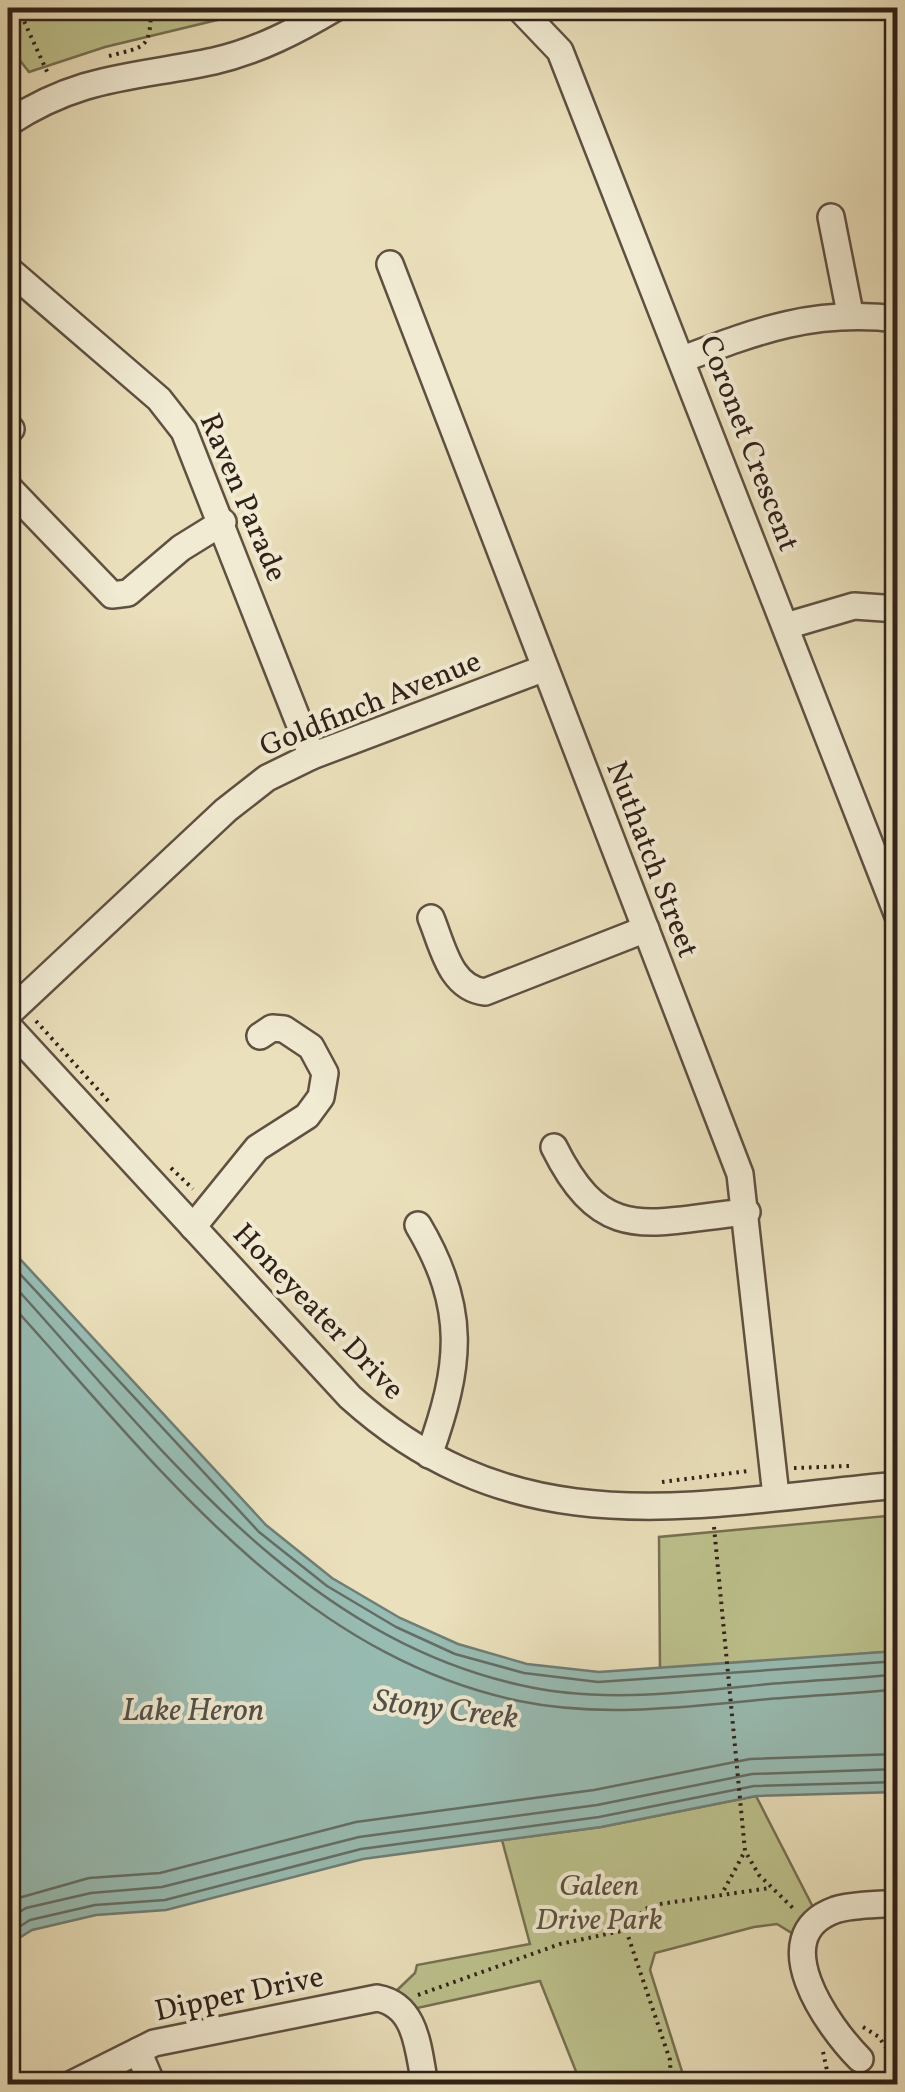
<svg xmlns="http://www.w3.org/2000/svg" width="905" height="2092" font-family="Vollkorn,serif">
<rect width="100%" height="100%" fill="#eae0bb"/>
<filter id="stains"><feTurbulence type="fractalNoise" baseFrequency=".002" numOctaves="4"/><feColorMatrix values="0 0 0 0 .2 0 0 0 0 .09 0 0 0 0 .02 0 0 0 .5 -.17"/></filter>
<radialGradient id="worn" r=".72"><stop offset=".6" stop-color="#630" stop-opacity="0"/><stop offset="1" stop-color="#630" stop-opacity=".3"/></radialGradient>
<g fill="#bcc18c" stroke="#767052" stroke-width="2.5">
<path d="M8,8h259l-162,39 -76,25 -21,-27z"/>
<path d="M897,1515v136l-237,19 -1,-133z"/>
<path d="M756,1796l59,115 -20,24 -18,-11 -23,3 -99,26 -5,17 36,114h-105l-41,-103 -127,28 -20,-15 22,-21 2,-8 113,-21 -28,-104 99,-13z"/>
</g>
<path fill="#98bdb4" stroke="#6f7e76" stroke-width="2.5" d="M8,1246l258,279 66,53 68,40 58,26 69,20 72,8 298,-21v141l-141,4 -155,31 -238,32 -197,51 -70,5 -64,15 -24,15z"/>
<g fill="none" stroke-linecap="round" stroke-linejoin="round">
<g stroke="#646e66" stroke-width="2.5">
<path d="M8,1261l251,271 68,54 69,41 59,27 69,19 74,9 300,-21"/>
<path d="M8,1279c147,161 288,356 512,406 81,19 168,7 249,-1 43,-4 86,-5 129,-10"/>
<path d="M8,1301c145,159 287,353 511,400 82,17 167,6 250,-2 43,-4 86,-5 129,-10"/>
<path d="M8,1901l81,-23 71,-5 196,-51 238,-32 156,-31 148,-5"/>
<path d="M8,1919l18,-11 65,-15 71,-6 197,-50 238,-32 155,-31 146,-5"/>
<path d="M8,1934l22,-14 65,-15 70,-5 196,-51 238,-32 155,-31 144,-4"/>
</g>
<defs>
<g id="minor">
<path d="M519,8l41,43 338,865"/>
<path d="M8,123c73,-48 126,-45 206,-62 44,-10 84,-31 121,-53"/>
<path d="M831,217l19,96"/>
<path d="M390,264l350,910 36,322"/>
<path d="M8,269l151,130 25,32 128,325"/>
<path d="M683,359c76,-29 132,-50 215,-40"/>
<path d="M8,432l3,-3"/>
<path d="M8,487l104,108 16,-2 53,-45 42,-26"/>
<path d="M786,626l68,-20 44,3"/>
<path d="M431,918c12,29 19,70 54,74l161,-63"/>
<path d="M8,1014l218,-204 41,-32 45,-22 233,-88"/>
<path d="M8,1026l342,371c169,152 343,107 548,88"/>
<path d="M554,1147c50,101 96,74 193,65"/>
<path d="M418,1225c50,84 43,141 11,230"/>
<path d="M193,1227l64,-79 50,-32 14,-19 4,-24 -14,-26 -27,-18 -12,-1 -12,8"/>
<path d="M138,2051l14,33"/>
<path d="M860,2059c-32,-32 -97,-123 -25,-149 18,-6 43,-5 63,-7"/>
<path d="M72,2084l82,-41 223,-45c41,7 41,54 48,86"/>
</g>
</defs>
<use href="#minor" stroke="#5f5042" stroke-width="30"/>
<g stroke="#312019" stroke-width="4" stroke-dasharray="2.5 5" stroke-linecap="butt">
<path d="M18,8l31,68"/>
<path d="M109,56c38,-10 41,-7 42,-48"/>
<path d="M36,1021l74,82"/>
<path d="M171,1168l22,21"/>
<path d="M794,1468l55,-2"/>
<path d="M662,1482l86,-11"/>
<path d="M714,1527l31,324 14,24 37,36"/>
<path d="M724,1890l21,-39"/>
<path d="M626,1930l44,130 1,24"/>
<path d="M418,1995l142,-51 66,-14 19,-21 15,-5 110,-16"/>
<path d="M863,2027l16,10 13,20 -15,27"/>
<path d="M823,2052l5,23 8,9"/>
</g>
<use href="#minor" stroke="#f1ebd3" stroke-width="25"/>
</g>
<g text-anchor="middle" stroke-width="8" stroke-linejoin="round" paint-order="stroke">
<g font-size="30" fill="#312019" stroke="#f1ebd3">
<text transform="translate(750 443) rotate(69)" y="10">Coronet Crescent</text>
<text transform="translate(244 497) rotate(67)" y="10">Raven Parade</text>
<text transform="translate(370 703) rotate(-22)" y="10">Goldfinch Avenue</text>
<text transform="translate(653 859) rotate(69)" y="10">Nuthatch Street</text>
<text transform="translate(319 1311) rotate(46)" y="10">Honeyeater Drive</text>
<text transform="translate(239 1993) rotate(-12)" y="10">Dipper Drive</text>
</g>
<g font-size="30" font-style="italic" fill="#5b503c" stroke="#f1ebd3">
<text x="599" y="1895">Galeen<tspan x="599" dy="34">Drive Park</tspan></text>
</g>
<g font-size="32" font-style="italic" fill="#504f48" stroke="#f1ebd3">
<text transform="translate(446 1708) rotate(7)" y="11">Stony Creek</text>
<text x="193" y="1720">Lake Heron</text>
</g>
</g>
<rect width="905" height="2092" fill="none" stroke="#eae0bb" stroke-width="40"/>
<rect x="10" y="10" width="885" height="2072" fill="none" stroke="#312019" stroke-width="5"/>
<rect x="20" y="20" width="865" height="2052" fill="none" stroke="#312019" stroke-width="2.5"/>
<rect width="100%" height="100%" filter="url(#stains)"/>
<rect width="100%" height="100%" fill="url(#worn)"/>
</svg>
